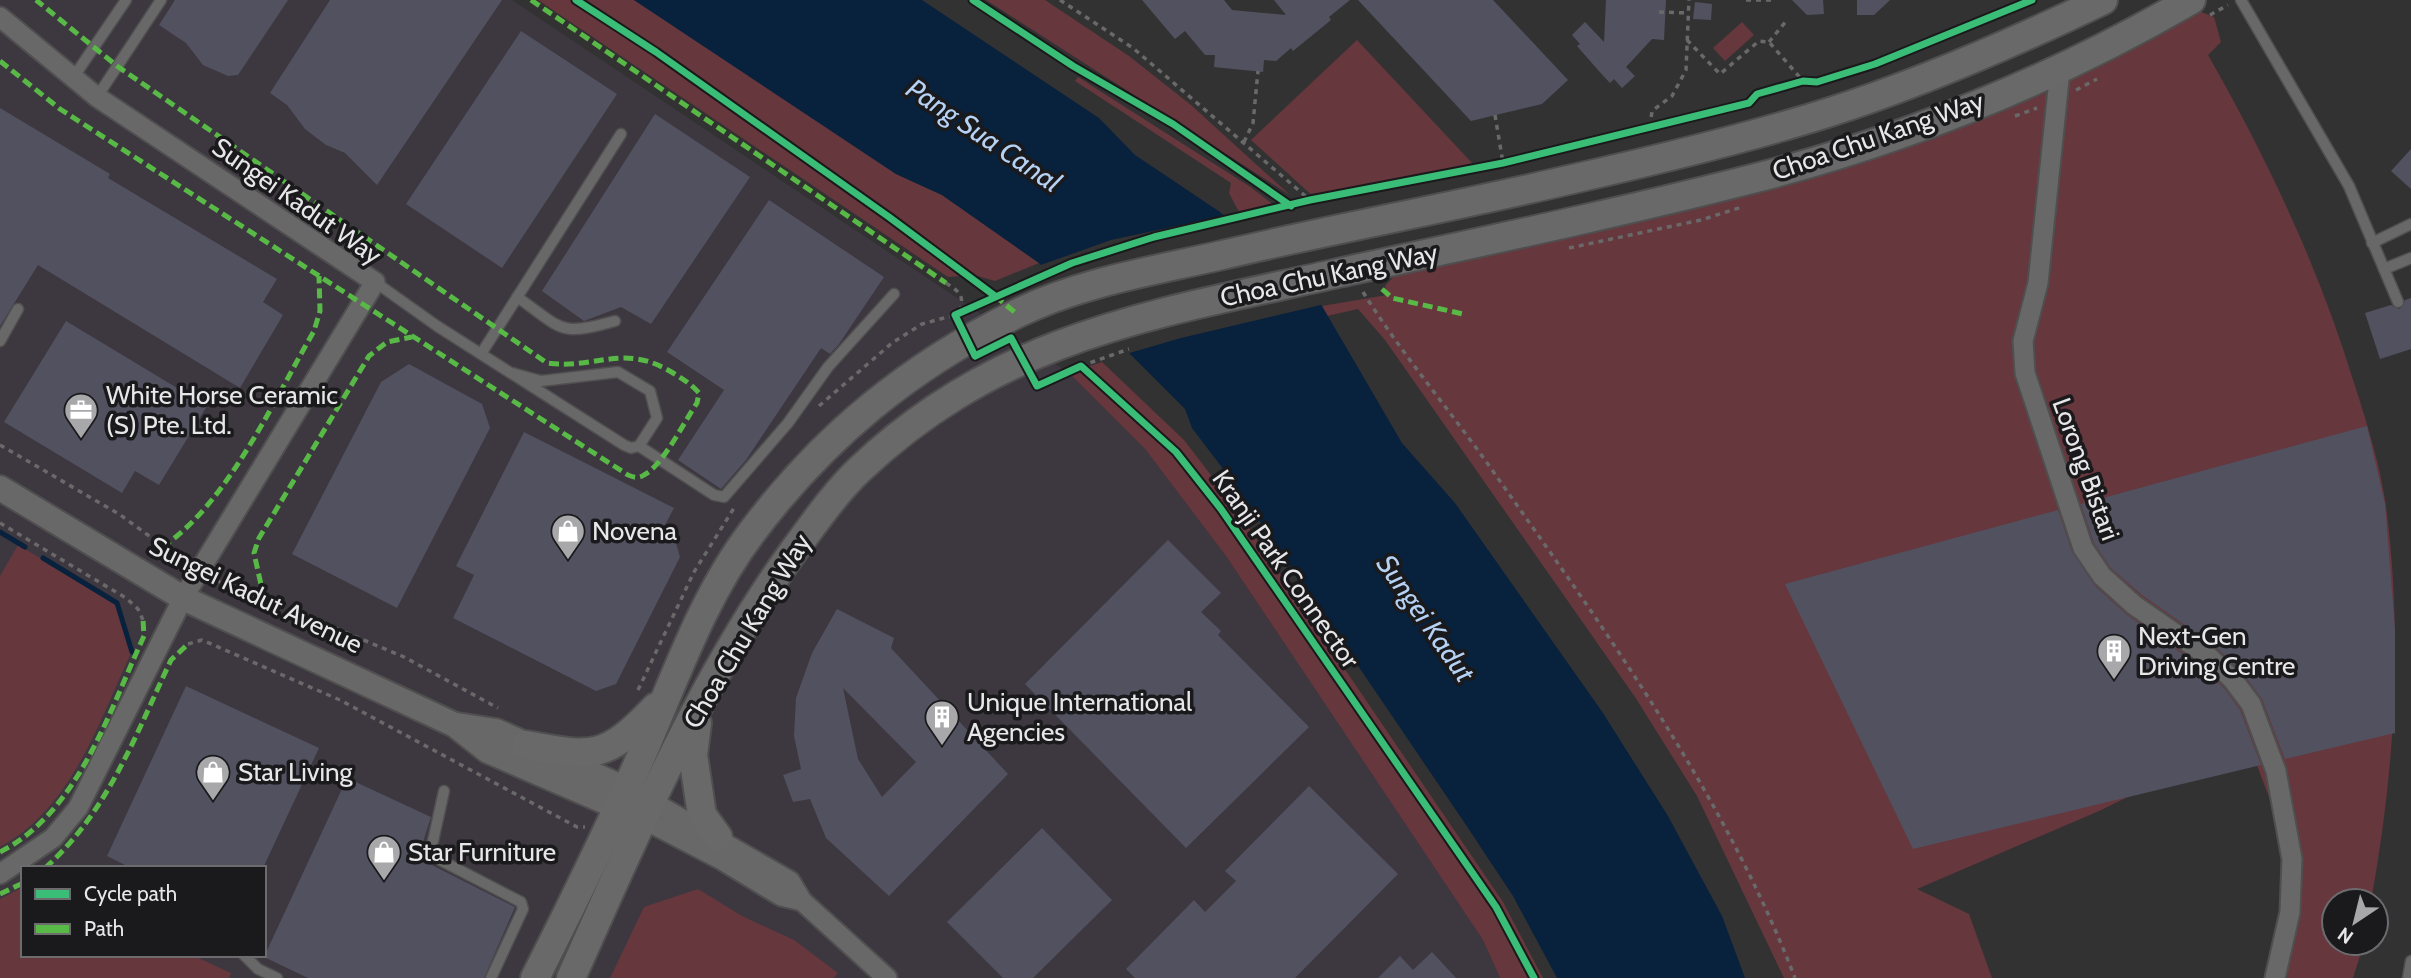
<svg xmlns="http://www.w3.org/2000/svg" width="2411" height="978" font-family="Cabin,sans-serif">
<rect width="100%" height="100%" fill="#333233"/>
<path fill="#3d373f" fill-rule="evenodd" d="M0,0h512l557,373 76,76 81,107 257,384 17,38h-1500zM23,868h241v87h-241z"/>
<g fill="#66373d">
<polygon points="538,0 634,0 896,174 942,195 1039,263 995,281 974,275 948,277"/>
<polygon points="986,0 1045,0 1129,56 1191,105 1290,195"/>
<path d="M2196,10l18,7 7,25 -13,13c60,105 111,213 146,328 13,40 26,82 32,123 17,132 9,264 -15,395h-37v42h30l-11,35h-82l15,-79 -6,-73 -33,-87 -148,72 -182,78 52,25 23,64h-208l-87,-182 -62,-99 -250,-357 -27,-31 -31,7 -5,-10 65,-11 -2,-9 11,-12 547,-144 92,-34 118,-59z"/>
<polygon points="1742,22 1754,35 1725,61 1713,48"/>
<polygon points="1357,40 1473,164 1315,198 1251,140"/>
<polygon points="1078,77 1249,186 1274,205 1239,212 1229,193 1231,183 1075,81"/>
<polygon points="1102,362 1184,440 1230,500 1503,902 1543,978 1500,978 1483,940 1226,556 1145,449 1069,373"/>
<path d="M18,545l98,58 15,50c-32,69 -60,156 -131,194v-271z"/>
<polygon points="23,887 23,955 192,955 231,973 229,978 0,978 0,899"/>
<polygon points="698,889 742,916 794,940 838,973 834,978 610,978 644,907"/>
</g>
<polygon fill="#08213d" points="634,0 922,0 1099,118 1135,155 1220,212 1322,306 1402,443 1455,503 1603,713 1668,816 1722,916 1745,978 1557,978 1513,896 1464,822 1236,486 1192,428 1185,409 1039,263 942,195 896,174"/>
<polygon fill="#333233" points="1228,215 1325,304 1181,338 1126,354 1038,266 1111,240"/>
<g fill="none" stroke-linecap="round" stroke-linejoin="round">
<g stroke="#08213d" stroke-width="5">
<polyline points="0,532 25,547"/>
<polyline points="43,558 117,603 132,652"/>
</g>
</g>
<g fill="#525160" fill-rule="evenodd">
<polygon points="175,0 288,0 238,75 228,76 203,65 186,43 159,25"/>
<polygon points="330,0 502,0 377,185 345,153 326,145 305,129 287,105 270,93"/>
<polygon points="1142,0 1224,0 1232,10 1286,15 1274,0 1350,0 1329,17 1331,20 1293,51 1291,48 1276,61 1264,60 1263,72 1214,67 1215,55 1205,55 1185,31 1175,39"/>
<polygon points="1358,0 1493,0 1568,80 1542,104 1471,121"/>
<polygon points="1606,0 1666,0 1664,40 1652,39 1626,67 1635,76 1622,88 1614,79 1610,83 1598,70 1577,46 1580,44 1572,35 1585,22 1604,42"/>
<polygon points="1792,0 1823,0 1824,14 1807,15"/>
<polygon points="1857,0 1890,0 1874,15 1857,15"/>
<polygon points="1695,2 1712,4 1711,20 1693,19"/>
<polygon points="521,31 617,94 502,268 406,204"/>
<polygon points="0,108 110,174 108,178 277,279 263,302 283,315 240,388 38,265 0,326"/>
<polygon points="655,114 750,177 651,324 621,307 584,321 542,291"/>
<polygon points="2411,149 2411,189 2391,171"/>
<polygon points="769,200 884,277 839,344 830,354 821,348 746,460 721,489 678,460 724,390 667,352"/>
<polygon points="2411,298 2411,349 2380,359 2365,313 2391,305 2400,309 2405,300"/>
<polygon points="66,321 207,406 159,485 135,471 122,493 4,422"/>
<polygon points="409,364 482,404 490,428 397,608 292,554 381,382"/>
<polygon points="2367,426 2385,504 2395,629 2395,733 2285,759 2262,699 2243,673 2216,647 2142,595 2111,568 2094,543 2081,504"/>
<polygon points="524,432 674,508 665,525 672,529 680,557 616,684 596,691 453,618 474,575 456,566"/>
<polygon points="2058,510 2072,552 2094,585 2127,615 2201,667 2224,688 2240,710 2261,765 1913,849 1785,584"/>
<polygon points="1168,540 1221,593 1201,612 1221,631 1218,635 1309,727 1186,848 1025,684"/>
<path d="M837,609l57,29 -3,10 117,126 -119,122 -63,-58 -16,-39 -17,3 -10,-27 18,-6 -7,-33 2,-38 16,-45zM843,688l73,74 -34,35 -24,-38z"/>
<polygon points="186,686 319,748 263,868 131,868 107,856"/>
<polygon points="347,778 431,817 418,858 515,907 484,978 308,978 264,957"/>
<polygon points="1309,786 1398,874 1295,978 1135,978 1126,969 1194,900 1205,912 1236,881 1225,871"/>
<polygon points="1042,828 1112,900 1033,978 1003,978 947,922"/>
<polygon points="1432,952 1456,978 1378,978 1400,956 1413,970"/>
</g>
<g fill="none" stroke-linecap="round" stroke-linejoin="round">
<g stroke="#504f50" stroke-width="13">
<g id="service">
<polyline points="2241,0 2349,186 2398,302"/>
<polyline points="73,78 126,0"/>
<polyline points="97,97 161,0"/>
<polyline points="2372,243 2411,224"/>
<polyline points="2384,269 2411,258"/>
<polyline points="375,282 437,326 624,445 631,448 639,446 657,418 650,391 618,372 541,381 512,373"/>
<path d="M517,297c46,32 41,40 98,24"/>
<polyline points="0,341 18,309"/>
<polyline points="481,354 621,134"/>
<polyline points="639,446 714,495 724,497 788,423 828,367 894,294"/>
<polyline points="444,791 431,850 438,859 521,902 523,909 491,978"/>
<polyline points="244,955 258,969 277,978"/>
<polyline points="2408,978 2411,961"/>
</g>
</g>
<g stroke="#504f50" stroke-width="23">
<g id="minor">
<polyline points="0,17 97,97 375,282 183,598 78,808 53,838 0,874"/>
<polyline points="2060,70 2038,283 2023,341 2025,373 2083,548 2102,576 2134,605 2209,657 2233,680 2251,704 2276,771 2292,859 2290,912 2275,978"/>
<polyline points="651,801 790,881 802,901 887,978"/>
<polyline points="643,819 720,859 781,896 802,901"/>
</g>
</g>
<g stroke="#504f50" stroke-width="28">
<g id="tertiary">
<polyline points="0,488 183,598 455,725 488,751 636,815"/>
<polyline points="457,725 496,731 644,797"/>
</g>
</g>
<g stroke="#504f50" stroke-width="32">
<g id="secondary">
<polyline points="697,723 693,755 702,815 718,837"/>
<path d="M526,745c69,13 80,14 130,-38"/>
<path d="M535,978c39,-77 77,-154 111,-233 31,-72 58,-150 106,-213 72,-96 158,-166 266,-219 61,-30 134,-42 200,-57 119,-28 240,-50 359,-78 84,-19 168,-39 250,-65 95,-30 186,-70 276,-113"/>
<path d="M571,978c66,-147 129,-298 224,-429 20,-27 40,-56 64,-79 142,-135 297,-156 479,-197 138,-30 277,-59 414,-94 153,-39 303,-100 439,-179"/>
</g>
</g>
<g stroke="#6a696a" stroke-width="3.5" stroke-dasharray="5 5" stroke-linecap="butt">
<polyline points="1060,0 1133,48 1310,200"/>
<polyline points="1746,0 1771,0"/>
<polyline points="1659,12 1688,13"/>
<polyline points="2210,15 2228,5"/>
<polyline points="1687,40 1720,74 1759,41 1769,42 1803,81"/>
<polyline points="1769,42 1787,20"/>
<polyline points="2076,90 2097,79"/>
<polyline points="1495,115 1503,163"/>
<polyline points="2015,116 2037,108"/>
<polyline points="1650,127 1652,111 1672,96 1686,70 1689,0"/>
<polyline points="1244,142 1253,123 1258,71"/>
<polyline points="1569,248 1701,220 1742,207"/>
<path d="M946,283c15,10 18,12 14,30"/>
<path d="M1363,292c40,64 91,123 134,185 112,158 228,320 298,501"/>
<polyline points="1081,366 1129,349"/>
<polyline points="819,406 892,343 922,324 955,315"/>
<polyline points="0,445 119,514 185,562"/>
<polyline points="0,523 126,598 138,609 143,620"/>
<polyline points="216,580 247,596 264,598 404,657 498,708"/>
<polyline points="188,644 202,640 340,700 577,827 585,827"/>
<polyline points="638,690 694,572 734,508"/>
</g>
<use href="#service" stroke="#686868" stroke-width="10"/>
<use href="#minor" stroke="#686868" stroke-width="19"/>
<use href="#tertiary" stroke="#686868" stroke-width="24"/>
<use href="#secondary" stroke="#6a696a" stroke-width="28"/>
<g stroke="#58b947" stroke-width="5" stroke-dasharray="10 5" stroke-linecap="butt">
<polyline points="531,0 946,283"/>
<path d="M0,61l60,48 568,366c5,2 10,4 16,0 19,-10 40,-53 53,-72l2,-10c-8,-9 -16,-14 -26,-20 -50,-31 -76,-3 -126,-10l-430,-297 -81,-66"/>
<polyline points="1382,289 1392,298 1463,314"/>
<polyline points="995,296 1017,314"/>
<path d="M162,547c65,-42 113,-149 152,-216l6,-20 -1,-35"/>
<polyline points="264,598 254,553 259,538 369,356 387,342 412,337"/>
<path d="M0,852c79,-40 109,-141 144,-216l-1,-16"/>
<path d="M45,868c63,-56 91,-134 126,-208l17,-16"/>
<polyline points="0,894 23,883"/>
</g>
<g stroke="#1a191b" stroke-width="11">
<g id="cycleway">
<polyline points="576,0 656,52 889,217 995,296"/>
<polyline points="973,0 1073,66 1173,124 1291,206"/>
<polyline points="1534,978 1496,907 1221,509 1176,452 1081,366 1037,386 1011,338 975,356 955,315 1072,263 1154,237 1310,200 1503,163 1749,103 1757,94 1803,81 1817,82 1875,64 2032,0"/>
</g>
</g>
<use href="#cycleway" stroke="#3abd76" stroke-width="7"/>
</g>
<defs>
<g id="office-pin" transform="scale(1.75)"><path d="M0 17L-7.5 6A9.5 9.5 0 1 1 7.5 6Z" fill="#a8a7a9" stroke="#1a191b"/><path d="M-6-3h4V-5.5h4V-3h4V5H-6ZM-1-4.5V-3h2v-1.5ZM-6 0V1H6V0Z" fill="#fff"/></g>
<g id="shop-pin" transform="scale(1.75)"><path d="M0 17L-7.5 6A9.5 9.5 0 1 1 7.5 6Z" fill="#a8a7a9" stroke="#1a191b"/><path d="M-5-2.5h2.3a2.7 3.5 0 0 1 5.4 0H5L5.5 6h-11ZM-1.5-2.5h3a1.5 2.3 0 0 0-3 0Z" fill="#fff"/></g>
<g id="building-pin" transform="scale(1.75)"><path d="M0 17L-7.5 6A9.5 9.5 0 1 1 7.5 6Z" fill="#a8a7a9" stroke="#1a191b"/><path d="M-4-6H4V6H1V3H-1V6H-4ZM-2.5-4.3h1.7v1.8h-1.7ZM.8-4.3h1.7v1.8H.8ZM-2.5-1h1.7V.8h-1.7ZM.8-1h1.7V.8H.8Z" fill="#fff"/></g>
</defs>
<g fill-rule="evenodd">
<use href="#office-pin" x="81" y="410"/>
<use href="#shop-pin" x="568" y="531"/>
<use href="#building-pin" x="2114" y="651"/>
<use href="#building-pin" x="942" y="717"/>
<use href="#shop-pin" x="213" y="772"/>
<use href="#shop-pin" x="384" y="852"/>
</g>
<g text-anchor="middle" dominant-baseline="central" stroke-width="7" stroke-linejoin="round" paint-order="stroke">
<g font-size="26" fill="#e7e6e8" stroke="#1a191b">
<text transform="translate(1878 136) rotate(-19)">Choa Chu Kang Way</text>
<text transform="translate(297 201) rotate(35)">Sungei Kadut Way</text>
<text transform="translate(1329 275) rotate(-12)">Choa Chu Kang Way</text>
<text transform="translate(2086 469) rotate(70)">Lorong Bistari</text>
<text transform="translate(1286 569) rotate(55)">Kranji Park Connector</text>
<text transform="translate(256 595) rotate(26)">Sungei Kadut Avenue</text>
<text transform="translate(747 631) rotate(-59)">Choa Chu Kang Way</text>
</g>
<g font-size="26" fill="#e7e6e8" stroke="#1a191b" text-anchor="start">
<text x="106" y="395">White Horse Ceramic<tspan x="106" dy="30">(S) Pte. Ltd.</tspan></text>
<text x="592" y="531">Novena</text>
<text x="2138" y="636">Next-Gen<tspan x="2138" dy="30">Driving Centre</tspan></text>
<text x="967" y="702">Unique International<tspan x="967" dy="30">Agencies</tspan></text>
<text x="238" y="772">Star Living</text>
<text x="408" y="852">Star Furniture</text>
</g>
<g font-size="28" font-style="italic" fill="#b5d1f3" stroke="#1a191b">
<text transform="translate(984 135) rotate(34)">Pang Sua Canal</text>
<text transform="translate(1426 618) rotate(55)">Sungei Kadut</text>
</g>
</g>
<rect x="21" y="866" width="245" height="91" fill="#1a191b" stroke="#6c6b6d" stroke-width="2"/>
<rect x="35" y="889" width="35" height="10" fill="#3abd76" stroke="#6c6b6d" stroke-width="2"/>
<text x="84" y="901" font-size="21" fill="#e7e6e8">Cycle path</text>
<rect x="35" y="924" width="35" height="10" fill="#58b947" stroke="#6c6b6d" stroke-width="2"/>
<text x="84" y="936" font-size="21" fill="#e7e6e8">Path</text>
<g transform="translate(2355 922) rotate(215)"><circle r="33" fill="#1a191b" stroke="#6c6b6d" stroke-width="2"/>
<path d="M0-5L12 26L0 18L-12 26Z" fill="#a8a7a9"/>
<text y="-10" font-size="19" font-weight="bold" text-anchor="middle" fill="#e7e6e8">N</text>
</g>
</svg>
